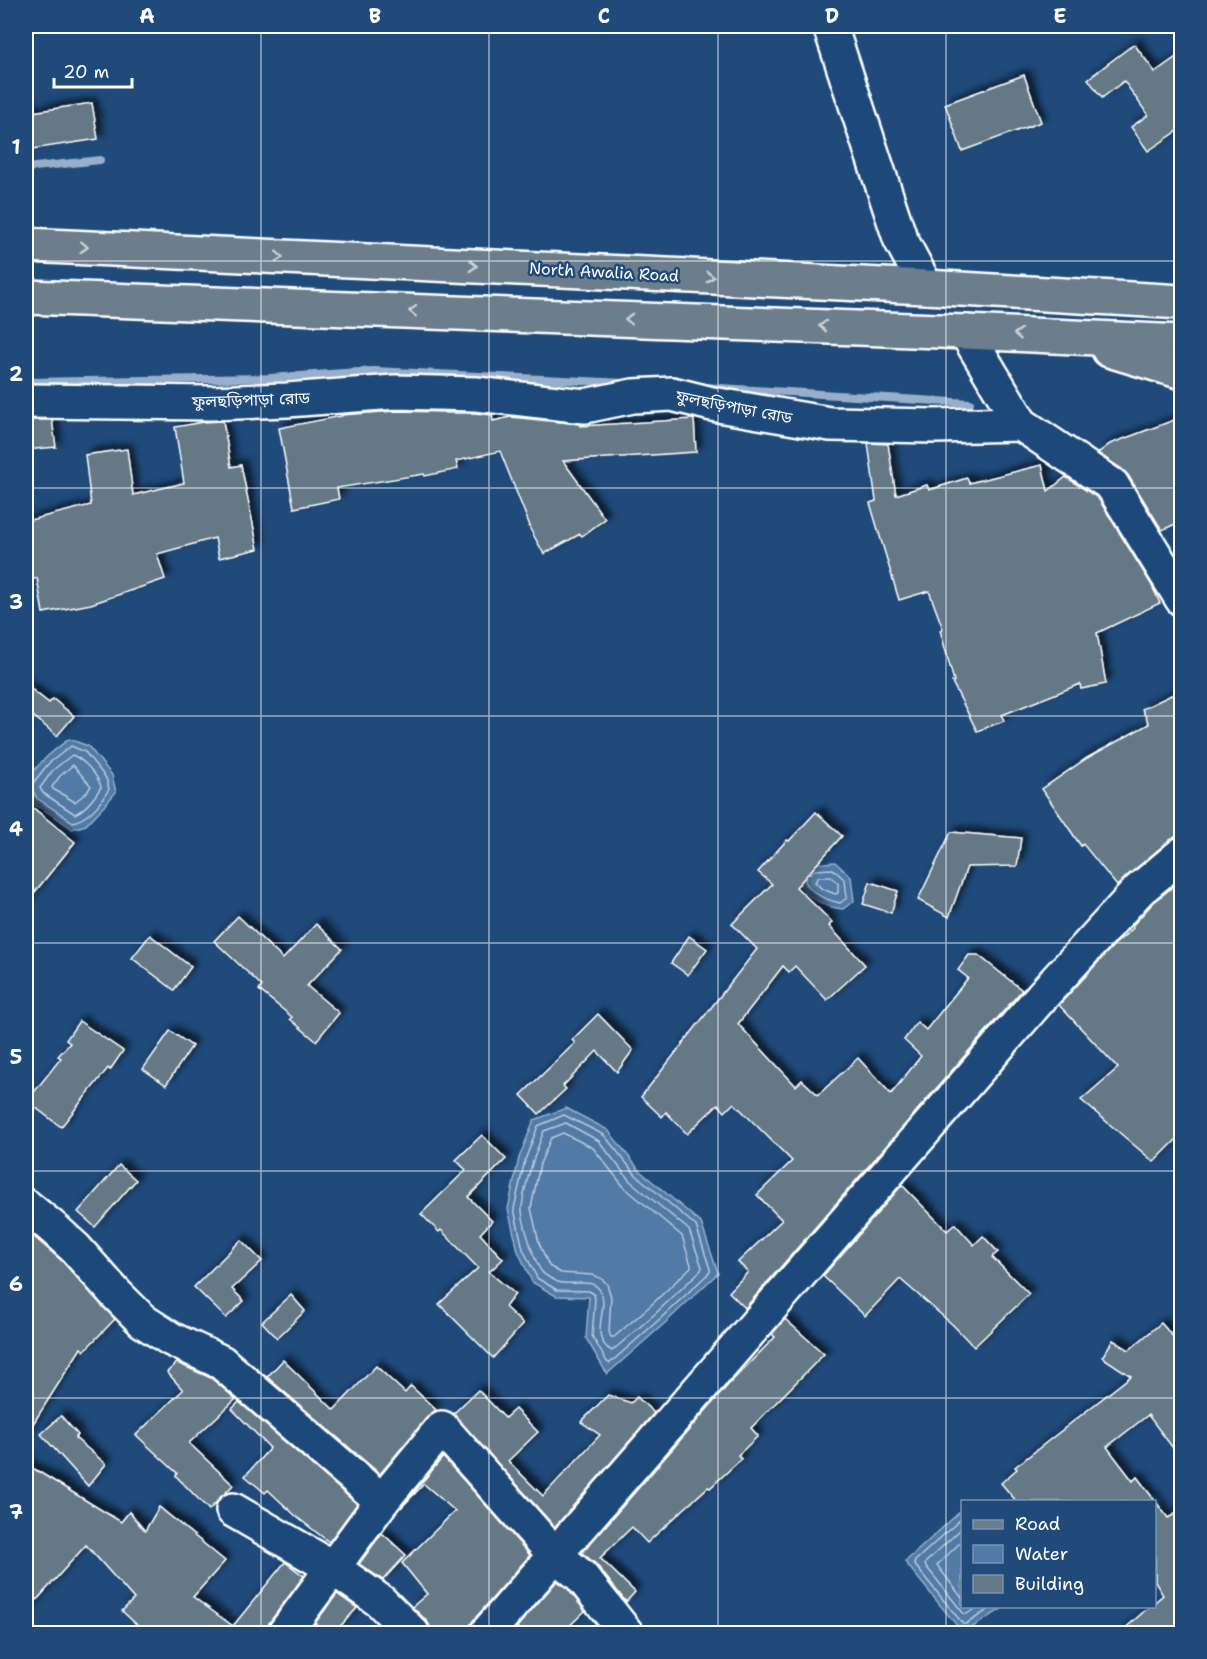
<svg xmlns="http://www.w3.org/2000/svg" width="1207" height="1659" font-family="'Shantell Sans','Noto Sans Bengali',sans-serif">
<defs>
<filter id="shadow"><feDropShadow dx="5.5" dy="-5.5" stdDeviation="3" flood-color="#0009"/></filter>
</defs>
<rect width="100%" height="100%" fill="#1f4a7a"/>
<filter id="ink" filterUnits="userSpaceOnUse"><feTurbulence type="fractalNoise" baseFrequency=".0167" numOctaves="2"/><feDisplacementMap in="SourceGraphic" scale="12" xChannelSelector="R" yChannelSelector="G"/><feConvolveMatrix kernelMatrix="1 2 1 2 8 2 1 2 1" color-interpolation-filters="sRGB"/></filter>
<g filter="url(#ink)">
<g fill="#517aa6" stroke="#97afca" stroke-width="1.5">
<path d="M69,739l19,7 24,29 4,17 -12,14 -18,19 -14,4c-9,-7 -18,-13 -28,-19 -4,-2 -10,-5 -13,-8 -18,-22 22,-51 38,-63z"/>
<path d="M835,862l16,15 3,24 -11,8c-18,-2 -38,-11 -46,-29l16,-16z"/>
<polygon points="566,1108 608,1130 640,1171 701,1223 718,1273 665,1323 607,1374 586,1338 589,1297 556,1296 532,1282 518,1251 508,1209 519,1158 534,1120"/>
<polygon points="962,1510 962,1606 1005,1607 963,1633 905,1562"/>
</g>
<g fill="none" stroke-linecap="round" stroke-linejoin="round">
<g stroke="#b9cadb" stroke-width="1.5">
<path d="M71,746l14,6 21,26 3,11c-8,14 -20,29 -36,33l-36,-24 -7,-11 18,-23z"/>
<path d="M72,755c11,4 26,20 29,32 -6,10 -15,22 -26,27l-32,-21 -3,-5 13,-18z"/>
<polygon points="73,765 91,786 87,792 75,802 53,789 52,787 60,776"/>
<polygon points="819,877 831,877 838,883 838,893 835,894 821,888 815,882"/>
<path d="M806,878l-1,3c6,13 22,19 35,22l7,-5 -2,-18 -12,-11 -18,1 -6,5"/>
<polygon points="564,1115 604,1135 636,1175 696,1226 710,1269 710,1272 661,1318 610,1363 607,1362 592,1336 595,1299 594,1294 589,1291 557,1290 537,1278 523,1249 514,1209 525,1160 538,1126"/>
<path d="M566,1123l33,18 31,40 59,49 13,37 -1,3 -45,43 -44,38c-24,-13 -3,-42 -11,-59 -8,-16 -30,-5 -43,-10 -4,-2 -13,-6 -16,-10 -7,-8 -21,-54 -20,-65 3,-26 12,-51 22,-76z"/>
<polygon points="563,1133 593,1148 624,1187 682,1236 691,1265 691,1267 650,1306 614,1337 611,1337 609,1332 611,1297 607,1284 602,1279 593,1275 561,1273 549,1266 539,1243 531,1208 540,1164 551,1138"/>
<polyline points="962,1518 915,1561 914,1564 963,1624 966,1624 994,1606"/>
<polyline points="962,1528 926,1562 925,1565 964,1614 967,1614 979,1606"/>
<polyline points="962,1541 937,1565 962,1598"/>
</g>
<g stroke="#97afca" stroke-width="8">
<polyline points="26,168 100,160"/>
<polyline points="26,382 270,378 374,371 626,383"/>
<polyline points="704,387 970,403"/>
</g>
</g>
<g fill="#657886" stroke="#fff" stroke-width="1.5" filter="url(#shadow)">
<polygon points="1134,44 1155,72 1182,53 1182,128 1148,151 1131,127 1148,115 1124,81 1102,98 1088,79"/>
<polygon points="1024,75 1041,122 962,151 945,104"/>
<polygon points="92,103 98,139 26,150 26,113"/>
<polygon points="395,411 446,412 446,413 475,413 492,415 493,421 510,417 580,424 581,426 694,419 696,452 563,461 605,519 582,536 580,534 544,554 529,527 530,526 500,451 456,461 458,469 425,476 424,474 337,488 339,499 294,508 279,428 342,416 342,415"/>
<polygon points="1182,417 1182,521 1162,530 1128,475 1122,469 1098,453 1110,444"/>
<polygon points="26,420 52,420 56,447 26,450"/>
<polygon points="223,421 231,467 241,465 258,549 219,558 215,538 157,554 165,579 91,604 43,613 37,578 26,581 26,521 91,505 85,455 127,449 133,495 184,483 175,427 204,422"/>
<polygon points="868,443 888,444 896,495 927,485 929,490 967,478 969,483 1042,465 1048,491 1066,477 1098,498 1151,584 1160,603 1097,633 1106,684 1081,689 1080,684 1002,715 1004,721 977,731 952,682 954,681 940,630 943,629 929,591 899,600 870,503 876,501"/>
<polygon points="26,685 49,703 53,699 74,716 57,736 26,710"/>
<polygon points="1182,690 1182,836 1170,840 1127,876 1117,886 1083,844 1081,846 1042,789 1087,758 1149,724 1142,709"/>
<polygon points="26,802 75,842 26,903"/>
<polygon points="816,812 842,836 796,887 832,922 829,926 865,965 827,1000 795,966 789,972 783,966 738,1024 796,1086 802,1080 818,1095 858,1058 891,1094 921,1056 904,1040 917,1022 926,1030 968,978 958,970 969,955 978,955 1022,990 745,1308 729,1292 748,1272 738,1262 782,1220 757,1195 792,1161 734,1103 725,1112 718,1104 687,1134 666,1112 662,1117 641,1097 757,949 732,924 772,884 758,872 787,840 789,841"/>
<polygon points="951,832 1021,838 1017,866 967,867 949,917 918,900"/>
<polygon points="1182,879 1182,1134 1154,1162 1081,1100 1118,1068 1059,1005 1113,946 1133,928 1132,926 1152,904"/>
<polygon points="870,882 898,891 891,913 863,904"/>
<polygon points="238,916 283,959 316,924 342,949 307,986 339,1013 316,1041 290,1019 292,1017 259,990 262,986 214,941"/>
<polygon points="150,935 191,967 174,990 132,958"/>
<polygon points="689,936 707,949 688,975 671,963"/>
<polygon points="598,1014 633,1050 617,1072 597,1051 563,1086 566,1089 539,1114 521,1095 575,1043 572,1040"/>
<polygon points="79,1021 123,1051 110,1070 108,1068 61,1127 27,1101 61,1058 58,1056 70,1043 66,1040"/>
<polygon points="170,1031 192,1046 166,1085 143,1069"/>
<polygon points="482,1135 506,1159 468,1197 492,1221 480,1234 503,1259 489,1272 515,1294 505,1307 523,1324 493,1358 439,1304 478,1268 441,1230 439,1232 421,1214 466,1170 456,1160"/>
<polygon points="119,1165 136,1180 95,1227 78,1212"/>
<polygon points="902,1185 947,1231 955,1224 974,1245 983,1236 998,1252 992,1257 1029,1294 974,1347 953,1325 900,1279 865,1316 823,1276"/>
<polygon points="26,1230 62,1261 115,1319 84,1351 81,1348 26,1435"/>
<polygon points="241,1240 262,1261 232,1289 244,1301 226,1318 194,1287"/>
<polygon points="291,1295 305,1311 277,1338 262,1322"/>
<polygon points="785,1319 824,1354 751,1428 758,1436 738,1455 741,1459 710,1488 708,1487 647,1543 632,1527 600,1558 635,1592 626,1602 596,1564 582,1553 729,1384 775,1337 772,1334"/>
<polygon points="1161,1323 1182,1347 1182,1460 1148,1415 1107,1447 1133,1481 1137,1477 1168,1518 1182,1510 1182,1634 1119,1634 1150,1606 1155,1606 1155,1602 1163,1595 1155,1582 1155,1502 1017,1502 1001,1483 1017,1469 1015,1467 1131,1376 1102,1357 1113,1340 1129,1350"/>
<polygon points="283,1360 334,1410 376,1366 405,1393 411,1386 436,1410 428,1416 380,1474 267,1377"/>
<polygon points="177,1363 211,1378 236,1399 189,1443 233,1485 209,1510 176,1476 177,1473 136,1435 183,1390 167,1372"/>
<polygon points="478,1390 505,1418 515,1409 538,1432 508,1461 543,1496 600,1435 581,1422 608,1395 631,1403 637,1397 654,1413 555,1527 453,1414"/>
<polygon points="239,1402 357,1504 329,1542 298,1518 268,1490 265,1493 245,1476 270,1448 232,1409"/>
<polygon points="61,1416 78,1435 75,1438 106,1464 88,1486 41,1434"/>
<polygon points="443,1457 530,1555 472,1622 468,1634 431,1634 431,1629 427,1621 412,1607 427,1594 402,1563 455,1511 424,1484 401,1508"/>
<polygon points="26,1464 121,1522 129,1512 145,1531 159,1507 225,1561 193,1597 233,1626 285,1562 304,1576 269,1623 266,1634 147,1634 122,1611 134,1599 86,1545 26,1612"/>
<polygon points="382,1533 406,1555 383,1580 359,1564"/>
<polygon points="557,1581 568,1589 585,1611 561,1634 524,1634 517,1627"/>
<polygon points="337,1594 357,1608 333,1634 326,1634 315,1623"/>
</g>
<g fill="none" stroke-linecap="round" stroke-linejoin="round">
<g stroke="#fff" stroke-width="38">
<g id="minor">
<polyline points="830,26 900,238 926,287"/>
<polyline points="966,332 1021,424"/>
<polyline points="26,401 212,403 287,400 395,392 476,394 585,406 633,396 672,394 712,404 830,424 935,426 1021,424 1112,485 1182,599"/>
<polyline points="26,1206 53,1228 75,1248 116,1294 143,1321 171,1339 221,1362 382,1501"/>
<polyline points="233,1510 333,1568 380,1601 413,1634"/>
<polyline points="284,1634 382,1501 442,1428 554,1554 581,1576 627,1634"/>
<polyline points="486,1634 1042,996 1139,890 1182,854"/>
</g>
</g>
<g stroke="#fff" stroke-width="38">
<g id="major">
<polyline points="26,245 926,287 1182,302"/>
<polyline points="26,297 966,332 1182,342"/>
<polyline points="1109,350 1182,372"/>
</g>
</g>
<use href="#minor" stroke="#1f4a7a" stroke-width="33"/>
<use href="#major" stroke="#6c7d8b" stroke-width="33"/>
</g>
<defs><path id="oneway-chevron" d="M-2-3.5L2.5 0L-2 3.5" fill="none" stroke-width="1.6" stroke-linecap="round" stroke-linejoin="round" transform="scale(1.5)"/></defs>
<g stroke="#ccd2d6">
<use href="#oneway-chevron" transform="translate(84 247) rotate(3)"/>
<use href="#oneway-chevron" transform="translate(279 257) rotate(3)"/>
<use href="#oneway-chevron" transform="translate(473 266) rotate(3)"/>
<use href="#oneway-chevron" transform="translate(710 277) rotate(3)"/>
<use href="#oneway-chevron" transform="translate(413 311) rotate(-178)"/>
<use href="#oneway-chevron" transform="translate(629 319) rotate(-178)"/>
<use href="#oneway-chevron" transform="translate(823 326) rotate(-178)"/>
<use href="#oneway-chevron" transform="translate(1018 334) rotate(-177)"/>
</g>
</g>
<path fill="none" stroke="#fff" stroke-width="1.5" stroke-opacity="0.55" d="M261,26v1608M489,26v1608M718,26v1608M946,26v1608M26,261h1156M26,488h1156M26,716h1156M26,943h1156M26,1171h1156M26,1398h1156"/>
<g text-anchor="middle" dominant-baseline="central" stroke-width="5" stroke-linejoin="round" paint-order="stroke">
<g font-size="16" fill="#fff" stroke="#1f4a7a">
<text transform="translate(604 272) rotate(3)">North Awalia Road</text>
<text transform="translate(251 400) rotate(-2)">ফুলছড়িপাড়া রোড</text>
<text transform="translate(734 407) rotate(11)">ফুলছড়িপাড়া রোড</text>
</g>
</g>
<rect width="1207" height="1659" fill="none" stroke="#1f4a7a" stroke-width="66"/>
<rect x="961" y="1500" width="195" height="108" fill="#1f4a7a" stroke="#7992af" stroke-width="1.5"/>
<rect x="973" y="1520" width="30" height="9" fill="#6c7d8b" stroke="#7992af" stroke-width="1.5"/>
<text x="1015" y="1530" font-size="18" fill="#ffffff">Road</text>
<rect x="973" y="1545" width="30" height="18" fill="#517aa6" stroke="#7992af" stroke-width="1.5"/>
<text x="1015" y="1560" font-size="18" fill="#ffffff">Water</text>
<rect x="973" y="1575" width="30" height="18" fill="#657886" stroke="#7992af" stroke-width="1.5"/>
<text x="1015" y="1590" font-size="18" fill="#ffffff">Building</text>
<path d="M54 78v9h78v-9" fill="none" stroke="#ffffff" stroke-width="3"/>
<text x="63" y="78" font-size="18" fill="#ffffff" stroke="#1f4a7a" stroke-width="4.5" paint-order="stroke">20 m</text>
<rect x="33" y="33" width="1141" height="1593" fill="none" stroke="#fff" stroke-width="2"/>
<g font-size="20" text-anchor="middle" font-weight="bold" fill="#fff">
<text x="147" y="23">A</text>
<text x="375" y="23">B</text>
<text x="604" y="23">C</text>
<text x="832" y="23">D</text>
<text x="1060" y="23">E</text>
<text x="16" y="154">1</text>
<text x="16" y="381">2</text>
<text x="16" y="609">3</text>
<text x="16" y="836">4</text>
<text x="16" y="1064">5</text>
<text x="16" y="1291">6</text>
<text x="16" y="1519">7</text>
</g>
</svg>
